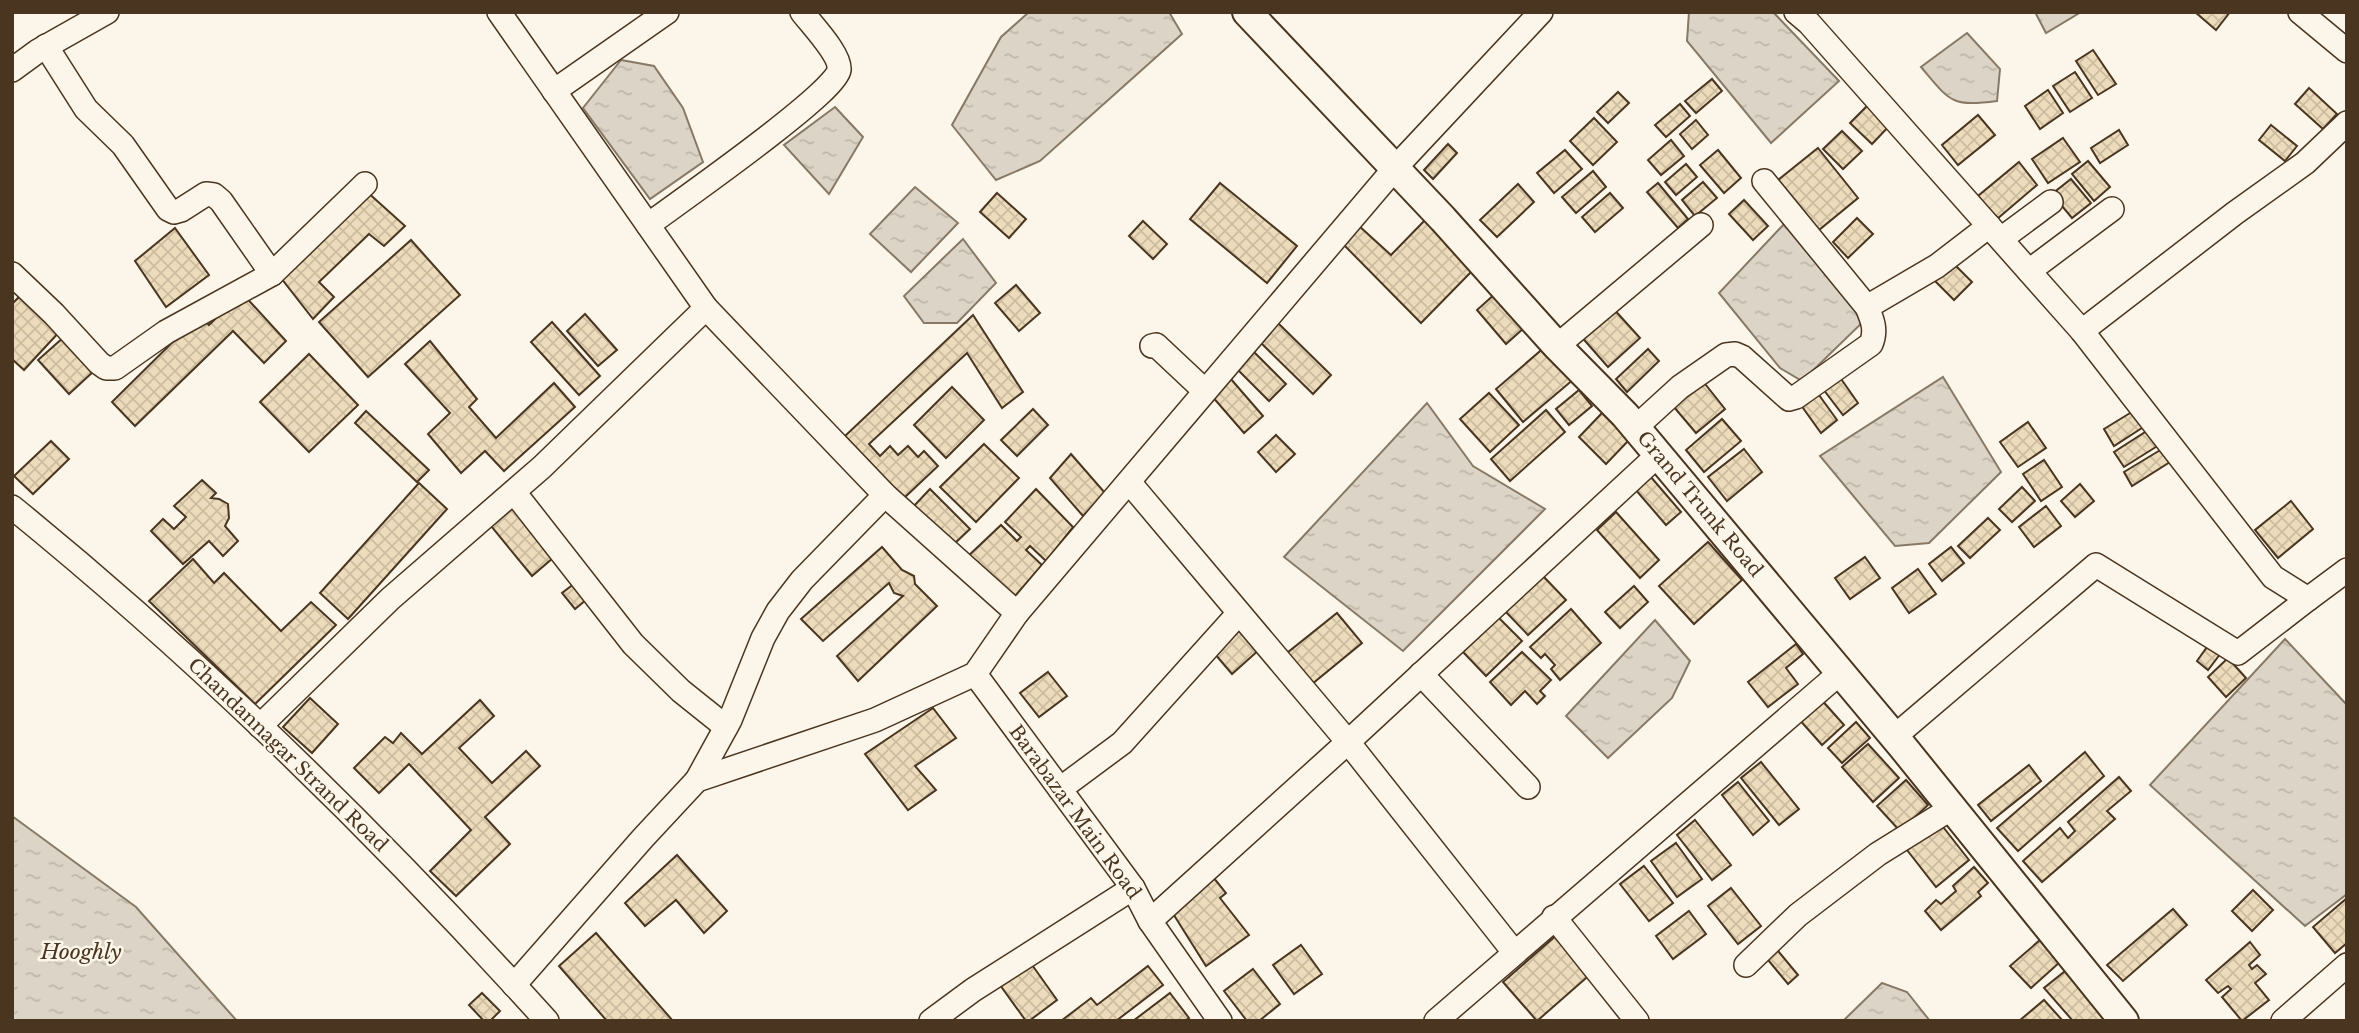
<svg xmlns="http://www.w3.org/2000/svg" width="2359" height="1033" font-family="'Libre Baskerville',serif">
<defs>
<pattern id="water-ripples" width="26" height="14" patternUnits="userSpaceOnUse" patternTransform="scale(1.75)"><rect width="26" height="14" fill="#dcd4c6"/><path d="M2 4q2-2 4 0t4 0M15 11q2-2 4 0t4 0" fill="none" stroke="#beb7aa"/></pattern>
<pattern id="building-cross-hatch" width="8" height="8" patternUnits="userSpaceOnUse" patternTransform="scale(1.75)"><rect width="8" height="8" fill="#ecdcbc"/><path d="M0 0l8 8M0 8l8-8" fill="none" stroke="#ccbda1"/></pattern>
</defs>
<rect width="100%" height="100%" fill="#fbf6e9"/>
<g fill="url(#water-ripples)" stroke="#887966" stroke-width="2">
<polygon points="1029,12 1169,12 1182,34 1040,161 996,180 952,125 1001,37"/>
<polygon points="1689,12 1773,12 1839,81 1771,143 1687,41"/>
<polygon points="2035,12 2081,12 2046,33"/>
<path d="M1967,33l33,36 -3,32c-47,6 -47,0 -76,-34z"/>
<polygon points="621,60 654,66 683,108 703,162 650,199 583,108"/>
<polygon points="835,107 863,137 829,194 784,145"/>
<polygon points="915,187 958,223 911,272 870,234"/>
<polygon points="1785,223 1866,319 1802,381 1780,368 1719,293"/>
<polygon points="963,239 996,283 957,323 924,323 904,296"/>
<polygon points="1943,377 2001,472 1929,543 1895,546 1820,456"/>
<polygon points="1427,403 1473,466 1545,509 1403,651 1284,557"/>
<polygon points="1655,620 1690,661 1672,698 1608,758 1566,716"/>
<polygon points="2285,639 2347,705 2347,894 2305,926 2150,785"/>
<polygon points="12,816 136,907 237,1021 12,1021"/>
<polygon points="1882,983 1907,992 1930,1021 1843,1021"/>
</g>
<g fill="url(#building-cross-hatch)" stroke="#4a3520" stroke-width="2">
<polygon points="2195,12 2230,12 2216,30"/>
<polygon points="2093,50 2116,84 2098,95 2076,61"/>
<polygon points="2075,72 2092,98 2070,112 2053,86"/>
<polygon points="1712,79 1722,91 1696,113 1685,101"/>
<polygon points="2309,88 2337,114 2323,129 2295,104"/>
<polygon points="2048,90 2063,113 2040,129 2025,106"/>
<polygon points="1618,92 1629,103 1608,123 1597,112"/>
<polygon points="1870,103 1892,123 1872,144 1850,123"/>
<polygon points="1680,104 1690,116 1666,137 1655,125"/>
<polygon points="1978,115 1995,135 1958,165 1942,145"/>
<polygon points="1594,118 1617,142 1593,165 1570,141"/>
<polygon points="1696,120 1708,135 1692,149 1680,134"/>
<polygon points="2271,125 2297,146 2285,161 2259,140"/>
<polygon points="2119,130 2128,145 2100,163 2091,148"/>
<polygon points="1842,131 1862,151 1843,169 1823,149"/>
<polygon points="2063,138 2080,162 2048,183 2032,159"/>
<polygon points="1671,140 1684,156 1661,175 1648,160"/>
<polygon points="1448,144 1457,153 1433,179 1424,170"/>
<polygon points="1818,148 1858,198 1819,230 1778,180"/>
<polygon points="1565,150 1582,169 1554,193 1537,173"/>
<polygon points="1718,150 1741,178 1724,193 1700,165"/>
<polygon points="2088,161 2110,187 2094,201 2072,174"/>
<polygon points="2019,162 2037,185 1997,219 1978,196"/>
<polygon points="1686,164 1697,177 1676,195 1665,182"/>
<polygon points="1593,171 1606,187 1576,213 1562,197"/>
<polygon points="2071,179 2091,203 2072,218 2052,194"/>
<polygon points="1703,182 1717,198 1695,216 1682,200"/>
<polygon points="1220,183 1297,246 1267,283 1190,219"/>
<polygon points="1658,183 1688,219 1678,228 1647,192"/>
<polygon points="1518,184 1534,202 1497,237 1480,220"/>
<polygon points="365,190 405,226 384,246 369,234 319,282 334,297 313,319 278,274"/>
<polygon points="997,193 1026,219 1009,238 980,212"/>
<polygon points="1610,193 1623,208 1595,232 1582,217"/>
<polygon points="1744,200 1768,226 1753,240 1729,214"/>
<polygon points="1428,217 1475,268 1421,323 1343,244 1359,226 1391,255"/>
<polygon points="1857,218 1873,234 1848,258 1833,242"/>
<polygon points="1143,221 1167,244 1153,259 1129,236"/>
<polygon points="175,228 209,275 166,307 135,261"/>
<polygon points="411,240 460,295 368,377 319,322"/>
<polygon points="1949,259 1972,282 1954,300 1931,277"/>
<polygon points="1016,285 1040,313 1019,331 995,303"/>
<polygon points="23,293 61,330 24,370 12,359 12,304"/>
<polygon points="242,293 286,341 264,363 233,331 135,426 112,402 200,315 209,325"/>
<polygon points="1496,293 1525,327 1506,344 1477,310"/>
<polygon points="1611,306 1640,338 1608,367 1579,334"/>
<polygon points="585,314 617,350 598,366 567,331"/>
<polygon points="973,315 1023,392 1002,408 967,353 869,444 880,456 890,446 898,455 908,446 918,457 924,451 938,466 904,498 845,436"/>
<polygon points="552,322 600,376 579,395 531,342"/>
<polygon points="1278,323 1331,375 1313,394 1260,342"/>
<polygon points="64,337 94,371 69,394 38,360"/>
<polygon points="430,341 477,399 469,407 496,438 554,383 575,407 504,471 485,451 461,473 428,434 450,413 405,364"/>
<polygon points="1546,346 1574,379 1523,422 1496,389"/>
<polygon points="1648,349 1659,361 1627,392 1616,379"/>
<polygon points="1254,352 1286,384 1269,401 1237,369"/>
<polygon points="309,354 358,405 309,452 260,402"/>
<polygon points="1698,375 1725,409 1696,433 1668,400"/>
<polygon points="1839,376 1858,403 1843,415 1823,389"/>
<polygon points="1230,378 1263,416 1244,433 1211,395"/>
<polygon points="952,387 984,420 946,458 914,425"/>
<polygon points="1814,388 1837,420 1821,433 1798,401"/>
<polygon points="1579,390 1592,406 1569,425 1556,409"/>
<polygon points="1489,393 1519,425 1490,452 1460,419"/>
<polygon points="1033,409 1048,425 1017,456 1001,440"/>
<polygon points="1546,410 1565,432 1510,481 1491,459"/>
<polygon points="2135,410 2145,426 2114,446 2104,429"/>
<polygon points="366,411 429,470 417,482 355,423"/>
<polygon points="1602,413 1629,440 1606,464 1579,437"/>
<polygon points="1722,419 1741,441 1704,472 1686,450"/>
<polygon points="2028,422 2046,448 2018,467 2000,442"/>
<polygon points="2150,429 2159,445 2124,467 2114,452"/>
<polygon points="1276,435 1295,454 1276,472 1258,452"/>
<polygon points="51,441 69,459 33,494 14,476"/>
<polygon points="984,444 1019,478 976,522 940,487"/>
<polygon points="1744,449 1762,472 1727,501 1708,477"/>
<polygon points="2162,449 2170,462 2132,486 2124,472"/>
<polygon points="1071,454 1105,493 1083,516 1050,478"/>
<polygon points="2044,460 2062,487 2041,501 2023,474"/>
<polygon points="1650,476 1681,512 1666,525 1635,489"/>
<polygon points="202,480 216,493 211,498 219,499 228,504 229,518 225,526 238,541 223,556 209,541 183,564 151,531 163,519 174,529 186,517 174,506"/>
<polygon points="419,483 447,509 348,619 320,593"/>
<polygon points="2080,484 2094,501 2075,517 2061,501"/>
<polygon points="2022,487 2035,501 2012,522 1999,509"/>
<polygon points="930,489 970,529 953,545 913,507"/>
<polygon points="1036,489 1073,527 1046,561 1030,546 1026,550 1042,565 1010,602 965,559 1001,525 1017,541 1021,537 1005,522"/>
<polygon points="2291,501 2313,529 2278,558 2255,530"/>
<polygon points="2046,506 2061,526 2034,547 2019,527"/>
<polygon points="514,507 554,557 532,576 491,526"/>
<polygon points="1616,512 1659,560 1640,578 1597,530"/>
<polygon points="1988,518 2000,530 1970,558 1958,546"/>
<polygon points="1708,542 1742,580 1694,624 1659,586"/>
<polygon points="882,547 902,570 914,576 915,584 937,606 858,681 837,656 903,596 894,593 889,583 823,641 801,619"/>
<polygon points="1951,547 1964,563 1942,581 1929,564"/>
<polygon points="1865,557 1880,578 1850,599 1835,578"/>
<polygon points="193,559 214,583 224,573 281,631 311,602 336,625 255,704 149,601"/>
<polygon points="1918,569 1936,594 1909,613 1892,588"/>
<polygon points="1543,576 1566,600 1528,635 1505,611"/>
<polygon points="579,580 592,595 575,609 562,593"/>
<polygon points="1634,586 1648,602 1620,628 1605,612"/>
<polygon points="1571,609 1601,643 1560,680 1551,669 1555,665 1545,654 1541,658 1530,647"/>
<polygon points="1337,613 1362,643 1312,684 1287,653"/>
<polygon points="1498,617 1522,641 1486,676 1463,652"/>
<polygon points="1237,623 1260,649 1232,674 1209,647"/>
<polygon points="2212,640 2224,649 2208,670 2197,661"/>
<polygon points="1796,644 1803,654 1786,668 1798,684 1768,707 1748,682"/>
<polygon points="1522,652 1551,680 1540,691 1545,696 1537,704 1525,691 1511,705 1490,682"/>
<polygon points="2228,658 2246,678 2226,697 2208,677"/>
<polygon points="1048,672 1067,696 1039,717 1020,693"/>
<polygon points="310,698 338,724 312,753 283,727"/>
<polygon points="1820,698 1844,725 1822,745 1798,718"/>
<polygon points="480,700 494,716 459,748 492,783 526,751 540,766 485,817 510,844 456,896 430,871 471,830 409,764 379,793 354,768 385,737 393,743 401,733 422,754"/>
<polygon points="933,708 956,738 915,766 936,790 908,810 865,754"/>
<polygon points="1856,722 1870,738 1842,763 1828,748"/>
<polygon points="1868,744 1899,778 1873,802 1842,767"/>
<polygon points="2085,752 2104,776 2018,851 1997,828"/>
<polygon points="1761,762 1799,809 1779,825 1741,778"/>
<polygon points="2029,765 2041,781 1991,821 1978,805"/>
<polygon points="2119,777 2131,791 2107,811 2115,819 2042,882 2023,861 2060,828 2068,838 2075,831 2068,822"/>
<polygon points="1906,780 1928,805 1900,831 1877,806"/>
<polygon points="1738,782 1769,821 1753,835 1722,795"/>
<polygon points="1695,820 1731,865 1712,880 1677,835"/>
<polygon points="1940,823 1969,860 1936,887 1907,850"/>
<polygon points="1676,843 1702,879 1677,897 1651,861"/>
<polygon points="677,855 727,911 704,933 676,900 645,926 625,903"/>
<polygon points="1644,866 1673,903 1649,921 1620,884"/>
<polygon points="1974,867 1988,883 1978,892 1981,896 1941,930 1925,911 1936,900 1941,904 1956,891 1953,886"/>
<polygon points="1213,877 1226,893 1220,898 1249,935 1206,966 1172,912"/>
<polygon points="1731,888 1761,926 1738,944 1708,906"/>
<polygon points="2253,890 2273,910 2252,931 2232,911"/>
<polygon points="2347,898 2347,943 2335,953 2313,927"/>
<polygon points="2173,909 2187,925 2123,981 2107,965"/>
<polygon points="1689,911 1706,934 1673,959 1656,936"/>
<polygon points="596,933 673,1021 607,1021 559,966"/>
<polygon points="1559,933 1593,972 1537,1021 1503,982"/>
<polygon points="2040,940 2060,962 2031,988 2010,966"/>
<polygon points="2250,942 2260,955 2249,965 2252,969 2257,965 2266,974 2255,983 2269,1000 2242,1021 2222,997 2231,989 2228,986 2218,993 2206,980"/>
<polygon points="1301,945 1322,974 1294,994 1273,965"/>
<polygon points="1774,946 1798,975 1788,984 1764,955"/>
<polygon points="1030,962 1057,1000 1029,1021 1026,1021 1000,985"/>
<polygon points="1148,966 1163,985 1116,1021 1061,1021 1091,998 1097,1005"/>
<polygon points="2069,968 2114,1021 2073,1021 2044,988"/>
<polygon points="1253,969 1280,1004 1259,1021 1247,1021 1224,991"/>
<polygon points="482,993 500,1011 490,1021 484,1021 469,1005"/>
<polygon points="1170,993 1189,1018 1185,1021 1133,1021"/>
<polygon points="2044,1000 2063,1021 2019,1021"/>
</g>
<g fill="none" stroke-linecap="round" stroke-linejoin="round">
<g stroke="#4a3520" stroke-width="26">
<g id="minor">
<polyline points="499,12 706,308 885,495 1017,613"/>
<polyline points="1796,12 1809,23 2082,331 2273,577 2308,599 2347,570"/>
<polyline points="2300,12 2347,51"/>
<polyline points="46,46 86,109 123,145 168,209 174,212 181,210 206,194 214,195 221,201 272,274"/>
<polyline points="12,70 38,51 107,12"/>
<polyline points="554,91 667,12"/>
<path d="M648,225c27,-20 189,-133 191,-155 2,-15 -28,-46 -37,-58"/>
<polyline points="2001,239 2051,202"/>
<polyline points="2029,271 2112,209"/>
<polyline points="12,274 54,314 99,363 106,368 115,368 166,332 272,274 365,184"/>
<polyline points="1867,307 1937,266 1989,226"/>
<polyline points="2082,331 2235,213 2305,163 2347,123"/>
<polyline points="1152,346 1156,345 1205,391"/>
<polyline points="1557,346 1701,225"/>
<path d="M1635,428l45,-41 46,-32 9,-1 7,3 47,42 7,-2 75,-53c6,-14 1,-25 -4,-37l-103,-126"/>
<polyline points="1129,482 1348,742 1514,952"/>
<polyline points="514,492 633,644 681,691 726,727"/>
<path d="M12,507c192,156 369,330 535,514"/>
<polyline points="975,674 1133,888 1150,921 1220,1021"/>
<polyline points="1421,674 1528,787"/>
<polyline points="260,726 390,599 542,467 706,308"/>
<polyline points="1894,737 2096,565 2238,653 2308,599"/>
<polyline points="697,780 730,720 763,638 778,611 802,580 885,495"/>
<polyline points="1060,789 1122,743 1239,613"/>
<polyline points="1554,917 1637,1021"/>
<polyline points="1150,921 1348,742 1658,455"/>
<polyline points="1746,965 1798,915 1878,854 1952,808"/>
<polyline points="514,985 643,838 697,780 875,720 975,674 1017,613 1395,168 1541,12"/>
<polyline points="931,1021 973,990 1133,888"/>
<polyline points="1436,1021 1841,672"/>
<polyline points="2283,1021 2347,965"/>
</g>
</g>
<g stroke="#4a3520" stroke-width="32">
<polyline id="major" points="1247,12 1443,219 1557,346 1625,415 1902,746 2124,1021"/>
</g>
<use href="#minor" stroke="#fbf6e9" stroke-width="23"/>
<use href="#major" stroke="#fbf6e9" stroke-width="28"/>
</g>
<g text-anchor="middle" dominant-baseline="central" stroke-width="5" stroke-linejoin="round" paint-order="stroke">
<g font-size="19" fill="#4a3520" stroke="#fbf6e9">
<text transform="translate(1700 504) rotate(50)">Grand Trunk Road</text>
<text transform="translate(288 755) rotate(44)">Chandannagar Strand Road</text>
<text transform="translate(1075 812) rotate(54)">Barabazar Main Road</text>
</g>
<g font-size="21" font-style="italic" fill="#4a3520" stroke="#fbf6e9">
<text x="81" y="952">Hooghly</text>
</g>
</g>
<rect width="2359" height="1033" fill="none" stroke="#4a3520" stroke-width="28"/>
</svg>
